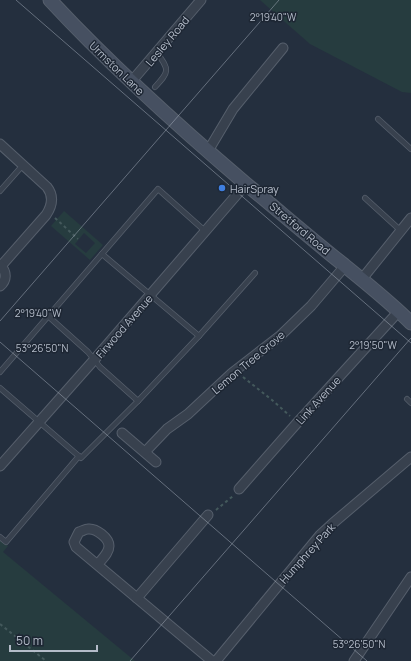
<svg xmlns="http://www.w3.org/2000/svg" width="411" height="661" font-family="Manrope,sans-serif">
<rect width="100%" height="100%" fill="#242f3e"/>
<g fill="#263c3f" fill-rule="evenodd">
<polygon points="260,0 411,0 411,93 402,92 310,44"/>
<path d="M64,211l39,34 -13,15 -39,-34zM84,233l11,10 -9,10 -11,-9z"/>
<polygon points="0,540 8,546 3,552 135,661 0,661"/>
</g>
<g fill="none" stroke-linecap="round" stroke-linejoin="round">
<g stroke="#565f6c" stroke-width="6">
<g id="lane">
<path d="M155,87c14,-15 15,-17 2,-34"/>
<polyline points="378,119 411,149"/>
<polyline points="0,191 23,165"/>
<polyline points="365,198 400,230"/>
<polyline points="102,254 199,336"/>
<polyline points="48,316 88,352 100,367 138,401"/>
<polyline points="0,372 158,189 205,231"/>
<polyline points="0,388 81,458 138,401 199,336 255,273"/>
<polyline points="407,399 411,403"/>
<polyline points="0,537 6,542 79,456"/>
</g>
</g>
<g stroke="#565f6c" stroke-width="11">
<g id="street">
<polyline points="131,82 201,0"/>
<path d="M0,144l47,43c7,9 5,19 -1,28l-45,51"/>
<polyline points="208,151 233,109 283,48"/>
<path d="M0,265c7,7 7,15 0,21"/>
<polyline points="362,279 411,218"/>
<polyline points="122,433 156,462"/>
<polyline points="145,452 167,429 188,414 232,373 281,335 311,306 345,266"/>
<polyline points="0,466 94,360 246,184"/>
<polyline points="239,489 297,423 399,311"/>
<path d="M98,564c4,-5 11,-11 11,-18 0,-8 -13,-18 -21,-17 -2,0 -6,2 -9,3l-5,10 2,5 136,114"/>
<polyline points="137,598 208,515"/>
<polyline points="216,661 320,535 332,524 411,457"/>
<polyline points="354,661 411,577"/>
</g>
</g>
<g stroke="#565f6c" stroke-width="15">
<path id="secondary" d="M50,0c61,66 128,126 196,184 33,27 65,55 98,81 23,19 46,37 67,58"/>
</g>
<g stroke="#44595c" stroke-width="2" stroke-dasharray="3 3" stroke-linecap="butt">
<polyline points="55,218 78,239"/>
<polyline points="243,377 272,400 290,416"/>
<polyline points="216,510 233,496"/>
<polyline points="0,624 46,661"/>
</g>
<use href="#lane" stroke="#38414e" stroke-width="4.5"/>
<use href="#street" stroke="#38414e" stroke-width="9"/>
<use href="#secondary" stroke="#465061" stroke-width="13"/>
</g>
<path fill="none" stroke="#b4bcc9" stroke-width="1" stroke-opacity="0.45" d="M16,0l395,343M0,321l279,-321M0,342l367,319M130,661l281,-323"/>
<circle fill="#3f7fe0" stroke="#1d2633" stroke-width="1.5" cx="222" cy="188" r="4"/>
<g text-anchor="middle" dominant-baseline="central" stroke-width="3" stroke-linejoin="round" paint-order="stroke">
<g font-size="11" fill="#b4bcc9" stroke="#1d2633">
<text transform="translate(167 41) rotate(-50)">Lesley Road</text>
<text transform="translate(117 68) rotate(44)">Urmston Lane</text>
<text transform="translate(300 228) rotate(40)">Stretford Road</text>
<text transform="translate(124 326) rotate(-49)">Firwood Avenue</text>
<text transform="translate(248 362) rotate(-40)">Lemon Tree Grove</text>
<text transform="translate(318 400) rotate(-48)">Link Avenue</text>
<text transform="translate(307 553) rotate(-48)">Humphrey Park</text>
</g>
<g font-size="11" fill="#b4bcc9" stroke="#1d2633" text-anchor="start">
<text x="230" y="188">HairSpray</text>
</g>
</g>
<g font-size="10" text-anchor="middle" fill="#b4bcc9" stroke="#1d2633" stroke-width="3" stroke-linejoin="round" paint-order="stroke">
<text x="273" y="21">2°19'40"W</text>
<text x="38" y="317">2°19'40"W</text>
<text x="373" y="349">2°19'50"W</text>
<text x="42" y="352">53°26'50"N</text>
<text x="359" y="648">53°26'50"N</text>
</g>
<path d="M10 645v6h87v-6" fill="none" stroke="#b4bcc9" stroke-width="2"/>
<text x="16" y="645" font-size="12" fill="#b4bcc9" stroke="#1d2633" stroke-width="3" paint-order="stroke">50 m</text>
</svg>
